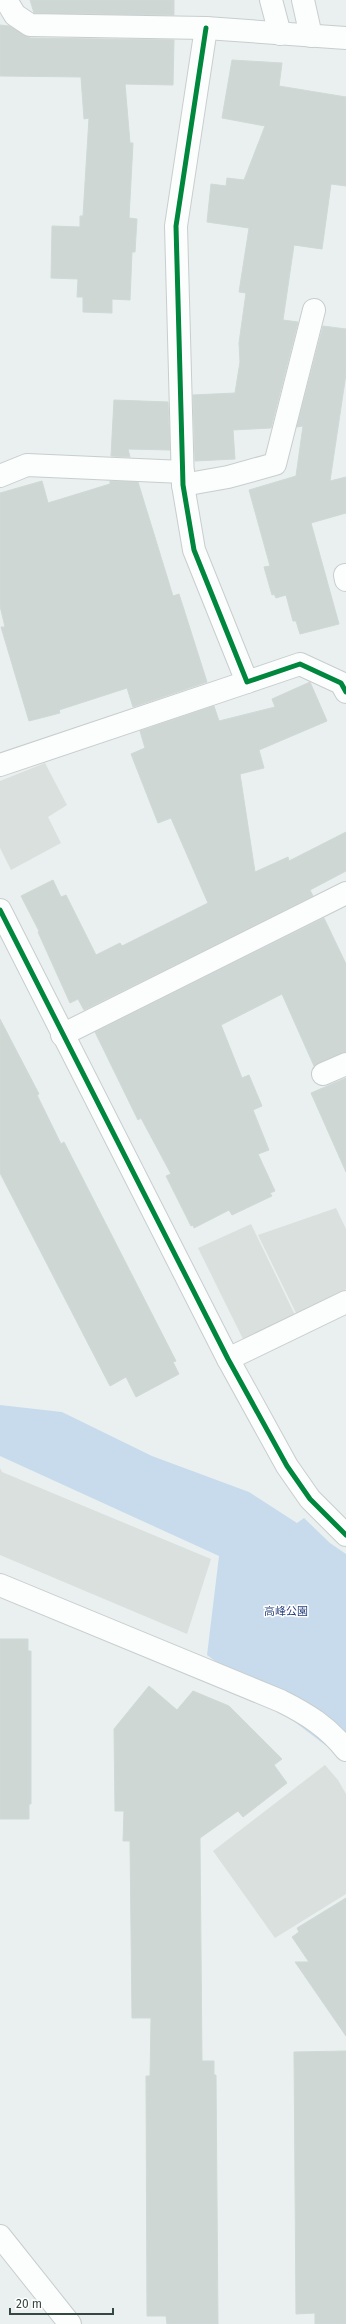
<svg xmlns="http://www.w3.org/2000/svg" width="346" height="2324" font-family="'Fira Sans','Noto Sans JP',sans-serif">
<rect width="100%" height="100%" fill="#eaf0ef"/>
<polygon fill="#c8dbec" points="0,1405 62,1412 152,1456 249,1492 297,1523 304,1518 330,1543 346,1554 346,1761 207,1655 219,1556 0,1456"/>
<g fill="#dae0de">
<polygon points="45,763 67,805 48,817 61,843 11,870 0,848 0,781"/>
<polygon points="336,1208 346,1229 346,1289 297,1315 258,1235"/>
<polygon points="251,1224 295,1315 243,1339 198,1248"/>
<polygon points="0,1468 2,1472 211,1559 187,1634 0,1555"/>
<polygon points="325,1765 338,1780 346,1794 346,1894 275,1938 213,1851"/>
</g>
<g fill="#cfd7d5" stroke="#cfd9d6">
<polygon points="30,0 174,0 174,15 34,13"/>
<polygon points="0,25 9,26 30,38 174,40 173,85 125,84 130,143 133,143 129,218 137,219 135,252 132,252 130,300 112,299 112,313 83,312 83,297 77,297 78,279 51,278 52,226 80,227 80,216 83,216 89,118 84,119 81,77 0,76"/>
<polygon points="232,60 282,63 279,86 346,97 346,186 331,184 322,249 294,245 283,320 298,322 271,428 233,430 235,459 195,461 193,395 235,393 240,362 239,343 246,293 239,292 249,228 207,222 211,184 226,186 227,178 244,180 265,126 222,118"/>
<polygon points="323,326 346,329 346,374 330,481 346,477 346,513 311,523 339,624 300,634 296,621 293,621 286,595 276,598 274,594 272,595 264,567 270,566 249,490 296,476 303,426 297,427"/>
<polygon points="114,400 168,402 170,450 128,449 130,457 111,456"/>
<polygon points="42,481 48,503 110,484 110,481 138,482 173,596 179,594 207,682 133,707 127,688 59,710 60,713 29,721 1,627 5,627 0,606 0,493"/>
<polygon points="310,682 327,721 259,750 264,768 240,774 255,872 288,857 289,861 346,832 346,871 310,890 313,896 84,1010 78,999 70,1003 38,932 39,931 21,896 53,880 61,897 66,895 96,955 120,943 122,946 208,903 171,818 158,823 131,754 145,748 140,731 214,706 219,721 275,707 272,699"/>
<polygon points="324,918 346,964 346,1052 314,1066 282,994 221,1025 242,1078 249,1075 262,1106 253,1110 269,1150 258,1154 275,1191 270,1193 272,1196 232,1215 229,1210 194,1228 193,1225 191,1226 166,1176 171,1174 141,1118 138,1120 95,1032"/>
<polygon points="0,1019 39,1094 37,1095 61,1144 64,1142 85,1183 176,1361 173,1362 179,1374 136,1397 126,1377 110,1386 0,1173"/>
<polygon points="346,1078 346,1172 311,1093"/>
<polygon points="0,1639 28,1639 28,1651 31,1651 31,1804 29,1804 29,1819 0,1819"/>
<polygon points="149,1686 177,1710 193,1691 229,1706 282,1759 274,1765 287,1783 243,1817 238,1811 200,1838 202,2061 214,2061 214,2075 216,2075 218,2324 167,2324 166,2316 147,2316 146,2076 150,2076 151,2018 132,2018 130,1841 123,1841 124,1811 115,1811 114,1729"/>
<polygon points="346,1898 346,2036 295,1962 309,1962 292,1937 299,1932 297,1928"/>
<polygon points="346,2051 346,2324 315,2324 315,2313 296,2314 294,2052"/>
</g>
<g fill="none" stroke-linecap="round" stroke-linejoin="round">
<g stroke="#c7cecd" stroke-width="24">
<g id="minor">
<polyline points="6,0 15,15 30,25 206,28 346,38"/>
<polyline points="271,0 280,34"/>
<polyline points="303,0 311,36"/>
<polyline points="206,28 176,226 183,485 194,550 247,682 300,664 341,683 346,692"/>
<polyline points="0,476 27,465 183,472"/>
<polyline points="183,485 228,477 275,464 314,310"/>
<polyline points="345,575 346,580"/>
<polyline points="0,765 247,682"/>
<polyline points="0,910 228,1359 287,1466 310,1499 346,1535"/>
<polyline points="62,1035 346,893"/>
<polyline points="323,1074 346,1064"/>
<polyline points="228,1359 346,1302"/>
<path d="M0,1585l281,116c26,13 47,26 65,49"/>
<polyline points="0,2236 70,2324"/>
</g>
</g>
<use href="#minor" stroke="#fcfdfd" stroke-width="22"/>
<g stroke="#fff" stroke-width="8">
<g id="cycleway">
<polyline points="206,28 176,226 183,485 194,550 247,682 300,664 341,683 346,692"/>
<polyline points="0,910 228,1359 287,1466 310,1499 346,1535"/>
</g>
</g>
<use href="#cycleway" stroke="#00873e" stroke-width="5"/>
</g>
<g text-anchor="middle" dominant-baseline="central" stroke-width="3" stroke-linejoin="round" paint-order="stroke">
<g font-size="11" fill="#253e7c" stroke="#fff">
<text x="286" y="1611">高峰公園</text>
</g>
</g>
<path d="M10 2308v6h103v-6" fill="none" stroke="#354742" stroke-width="2"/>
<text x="16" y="2308" font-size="12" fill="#354742" stroke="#ffffff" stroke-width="3" paint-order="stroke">20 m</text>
</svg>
